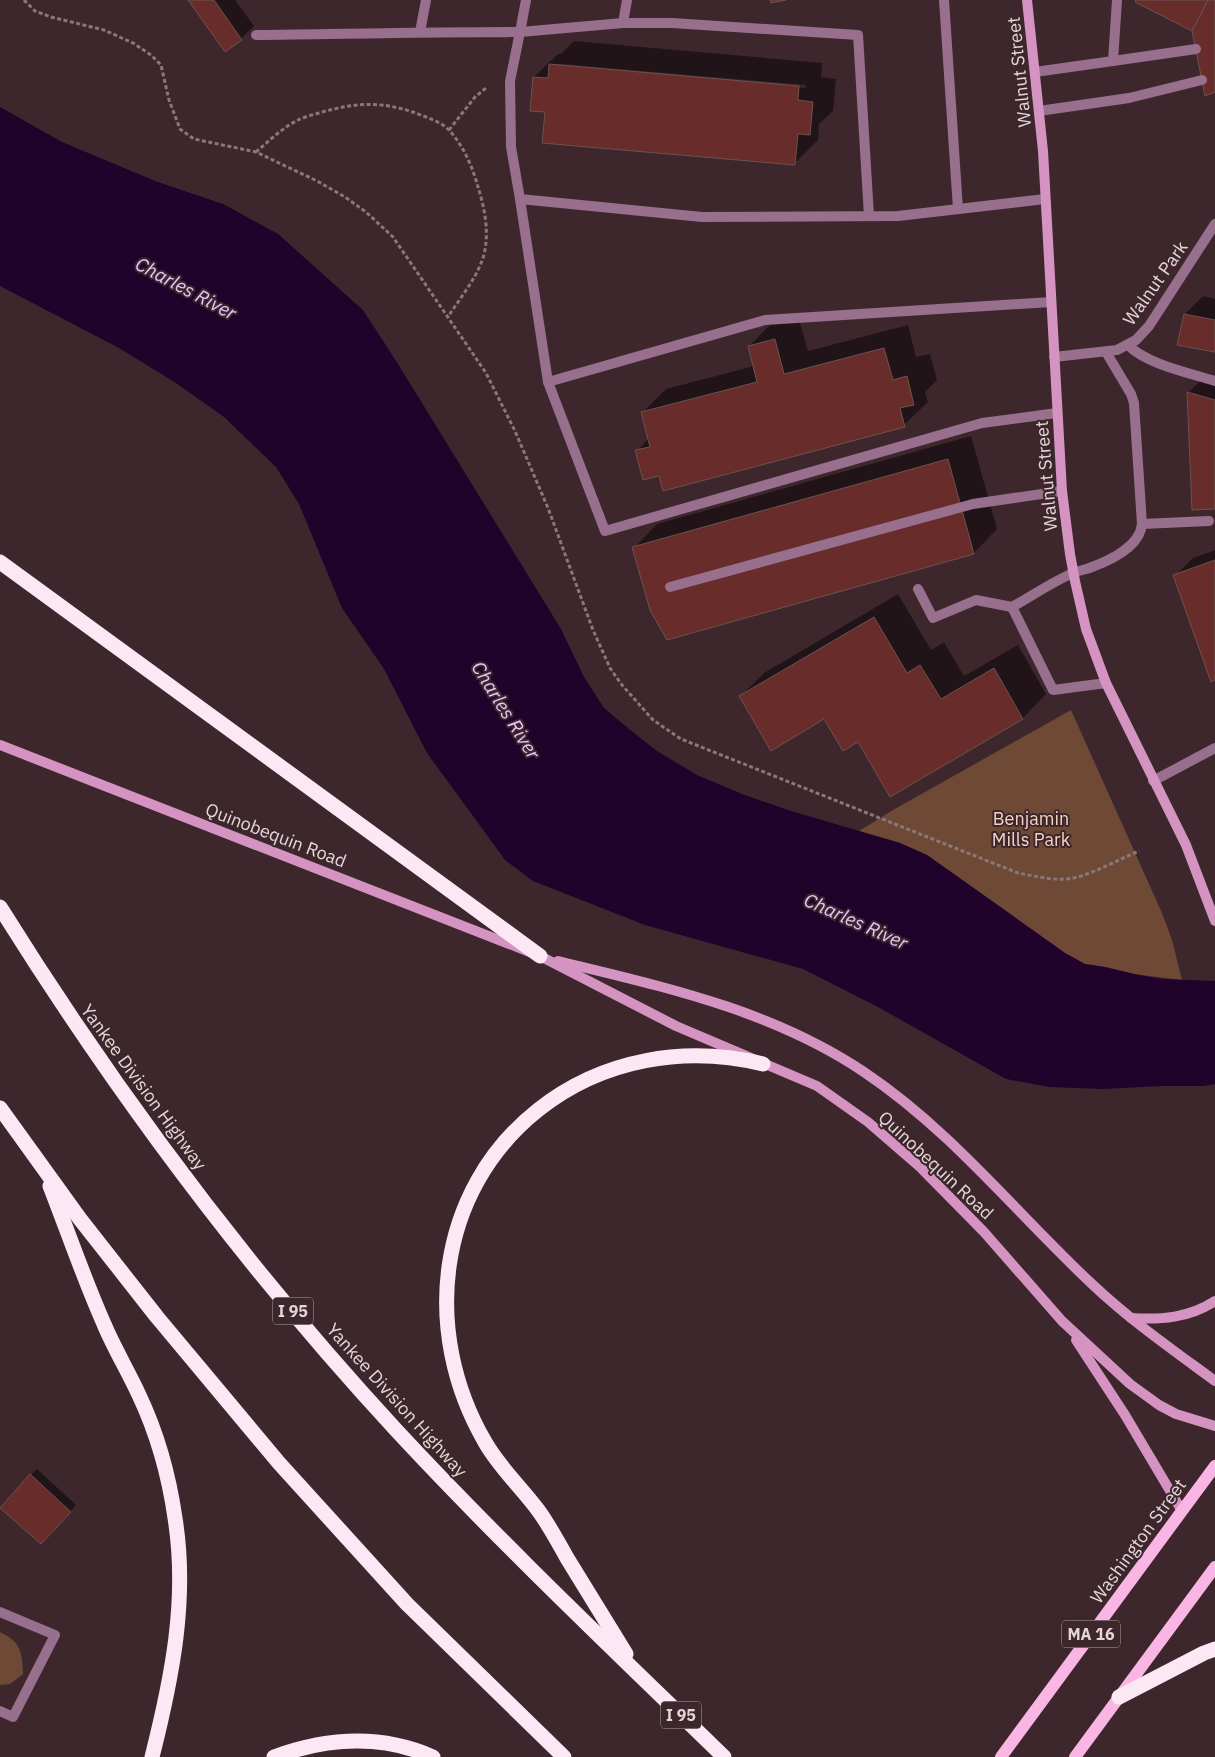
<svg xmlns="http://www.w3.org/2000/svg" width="1215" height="1757" font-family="'IBM Plex Sans',sans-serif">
<rect width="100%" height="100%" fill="#3d272d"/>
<g fill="#6e4a36">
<polygon points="1071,710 1162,913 1172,940 1182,980 1134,974 1105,967 1085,964 1065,953 927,855 900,843 859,831 893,810"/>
<path d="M0,1632c21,10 22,20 23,42l-13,10 -10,1z"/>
</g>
<polygon fill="#20022b" points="0,107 62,142 155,181 223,204 278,234 363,310 398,364 561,629 584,677 604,708 629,729 657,751 697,775 742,794 791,811 900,843 927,855 1065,953 1085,964 1105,967 1134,974 1162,979 1215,981 1215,1084 1204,1086 1162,1086 1103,1089 1049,1087 1006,1079 878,1007 803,969 645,925 533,881 505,860 427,753 384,669 342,608 299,504 276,467 224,417 176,383 119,348 0,286"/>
<g fill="#0007" fill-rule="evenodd">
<polygon points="190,0 235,0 254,26 241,39 225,50"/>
<path d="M574,41l248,22 -1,14 15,2 -3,32 -14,13 -1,16 -23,23 -249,-52 -12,-34 24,-23h3zM560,64l246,21 -1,3 -247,-22z"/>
<polygon points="1203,296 1215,299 1215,351 1185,314"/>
<polygon points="798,316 808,351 908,325 916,357 930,354 937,380 925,392 928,402 904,425 659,474 637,451 649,438 642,413 666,389 754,366 749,346 772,323"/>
<polygon points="1207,374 1215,377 1215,507 1194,508 1189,392"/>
<polygon points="971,436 997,529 974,553 634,548 657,524"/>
<polygon points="1215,550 1215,679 1175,576 1193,558"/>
<polygon points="898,594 931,650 944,642 964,676 1018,645 1046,694 1023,718 890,795 858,741 825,717 741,696 764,673"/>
<polygon points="37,1469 76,1505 47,1537 31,1475"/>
</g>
<g fill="#682d2a" stroke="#6c5250">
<polygon points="188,0 214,0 242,40 225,52"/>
<polygon points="770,0 786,0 771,3"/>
<polygon points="1136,0 1208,0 1192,31 1135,2"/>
<polygon points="1208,0 1215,0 1215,92 1205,96 1192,31"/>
<polygon points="549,64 799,86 798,100 813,102 810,135 798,134 795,165 542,143 545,112 530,111 533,77 548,78"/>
<polygon points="1184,314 1215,320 1215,352 1177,345"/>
<polygon points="775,339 784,374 884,348 893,380 907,376 914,405 900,408 905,427 663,491 659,476 643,480 635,450 650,447 641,412 757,382 748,346"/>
<polygon points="1187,392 1215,400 1215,509 1192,510"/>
<polygon points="948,459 974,554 667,640 650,610 632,547"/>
<polygon points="1215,560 1215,680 1211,682 1173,575"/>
<polygon points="874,617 907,673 920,665 941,699 994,668 1023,719 890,797 858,742 843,751 824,719 771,751 739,696"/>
<polygon points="30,1474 71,1512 41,1544 0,1508"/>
</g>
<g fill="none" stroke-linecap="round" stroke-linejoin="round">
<g stroke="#8a777b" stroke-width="3" stroke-dasharray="4 2.5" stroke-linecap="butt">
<path d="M24,0l11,11 16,6 53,13 29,13 18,12 10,10 8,35 11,29 14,10 62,13 61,29 28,16 21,15 27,25 93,136 29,58 33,77 45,122 17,38 12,17 31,35 28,19 337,134c16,3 32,7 48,6 20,-1 53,-20 73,-28"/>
<polyline points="449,130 475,97 486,88"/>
<path d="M256,152c13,-11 26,-24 42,-32 6,-3 14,-5 21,-7 40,-12 68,-12 107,4 8,3 17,7 23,13 14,15 24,38 29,57 7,22 12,48 5,71 -7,21 -23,40 -35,59"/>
</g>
<g stroke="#986f8c" stroke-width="10">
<polyline points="526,0 520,32 623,23 672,23 858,35 869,216"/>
<polyline points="944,0 958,209"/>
<polyline points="623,23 627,0"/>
<polyline points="420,32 426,0"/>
<path d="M256,35c88,-1 176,-3 264,-3l-10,49 1,66 9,52 182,18 196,-1 147,-17"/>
<polyline points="1113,61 1196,49"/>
<polyline points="1035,72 1113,61 1117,0"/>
<polyline points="1039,111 1129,98 1202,80"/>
<polyline points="520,199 548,382"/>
<polyline points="1051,302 765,320 548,382 605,531 982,423 1057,413"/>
<path d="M1128,345c18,19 62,28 87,36"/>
<polyline points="1142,524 1209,521"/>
<polyline points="670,587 973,504 1062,491"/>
<path d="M918,589l15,29 43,-18 36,7c20,-11 40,-25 61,-34 6,-3 13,-3 19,-6 19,-7 48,-21 50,-43l-8,-121 -3,-9 -25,-42"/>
<polyline points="1012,607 1053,690 1106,683"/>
<polyline points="1153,781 1215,748"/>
</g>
<g stroke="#986f8c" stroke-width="10">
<polyline points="1054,357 1117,350 1136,340 1149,326 1215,224"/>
<polyline points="0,1612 55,1635 13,1717 0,1711"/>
</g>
<g stroke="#d493c1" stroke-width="10">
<polyline points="1027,0 1043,151 1062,491 1070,554 1075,581 1086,629 1106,683 1186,845 1215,921"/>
<polyline points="0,745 540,956 676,1026 817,1086 868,1122 920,1167 984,1232 1062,1321 1130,1384 1159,1405 1176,1414 1215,1426"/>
<path d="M558,961c106,26 214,49 306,111 88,59 152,141 228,212 38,36 81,66 123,97"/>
<path d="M1131,1318c30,2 58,0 84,-17"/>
<polyline points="1076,1340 1125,1415 1182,1511"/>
</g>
<g stroke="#f9b5e4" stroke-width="12">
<polyline points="1001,1757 1215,1466"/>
<polyline points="1075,1757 1215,1567"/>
</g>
<g stroke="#fce7f4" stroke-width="15">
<polyline points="0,562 540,956"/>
<path d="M0,907c116,186 248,363 397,524 105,113 217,219 327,326"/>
<polyline points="0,1108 80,1219 157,1317 279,1463 407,1604 564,1757"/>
<path d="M50,1186c18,46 34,93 54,138 10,24 24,47 35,71 18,38 30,81 36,123 13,81 -3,160 -23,239"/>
<path d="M626,1654c-20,-32 -39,-64 -59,-96 -9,-16 -18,-33 -29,-48 -17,-23 -39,-43 -53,-68 -64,-110 -49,-251 53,-332 64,-51 147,-65 225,-46"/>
<polyline points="1119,1697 1204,1653 1215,1649"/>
<path d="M274,1757c52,-19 107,-23 159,0"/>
</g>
</g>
<g text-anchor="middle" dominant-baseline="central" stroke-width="4" stroke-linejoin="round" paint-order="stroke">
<g fill="#3d272d" stroke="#b3a2a5" stroke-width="1">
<rect x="273" y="1297.5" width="40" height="27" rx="4"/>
<rect x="1062" y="1620.5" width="58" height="27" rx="4"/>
<rect x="661" y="1701.5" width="40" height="27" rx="4"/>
</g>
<g font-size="16" font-weight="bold" fill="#e5d6d9">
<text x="293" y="1311">I 95</text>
<text x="1091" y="1634">MA 16</text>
<text x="681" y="1715">I 95</text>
</g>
<g font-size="18" fill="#e5d6d9" stroke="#3d272d">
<text transform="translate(1019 72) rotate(-96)">Walnut Street</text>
<text transform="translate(1155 283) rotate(-55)">Walnut Park</text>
<text transform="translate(1046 476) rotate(-95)">Walnut Street</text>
<text transform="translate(276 835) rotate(21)">Quinobequin Road</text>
<text transform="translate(144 1087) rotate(54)">Yankee Division Highway</text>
<text transform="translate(936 1165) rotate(43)">Quinobequin Road</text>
<text transform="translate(397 1400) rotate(48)">Yankee Division Highway</text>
<text transform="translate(1138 1541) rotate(-54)">Washington Street</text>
</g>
<g font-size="18" fill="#f6d3c1" stroke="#3d272d">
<text x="1031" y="818">Benjamin<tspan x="1031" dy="21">Mills Park</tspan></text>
</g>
<g font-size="19" font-style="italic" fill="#eac2fe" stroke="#3d272d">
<text transform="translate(186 288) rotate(28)">Charles River</text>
<text transform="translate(506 710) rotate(58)">Charles River</text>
<text transform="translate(856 921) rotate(24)">Charles River</text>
</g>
</g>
</svg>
